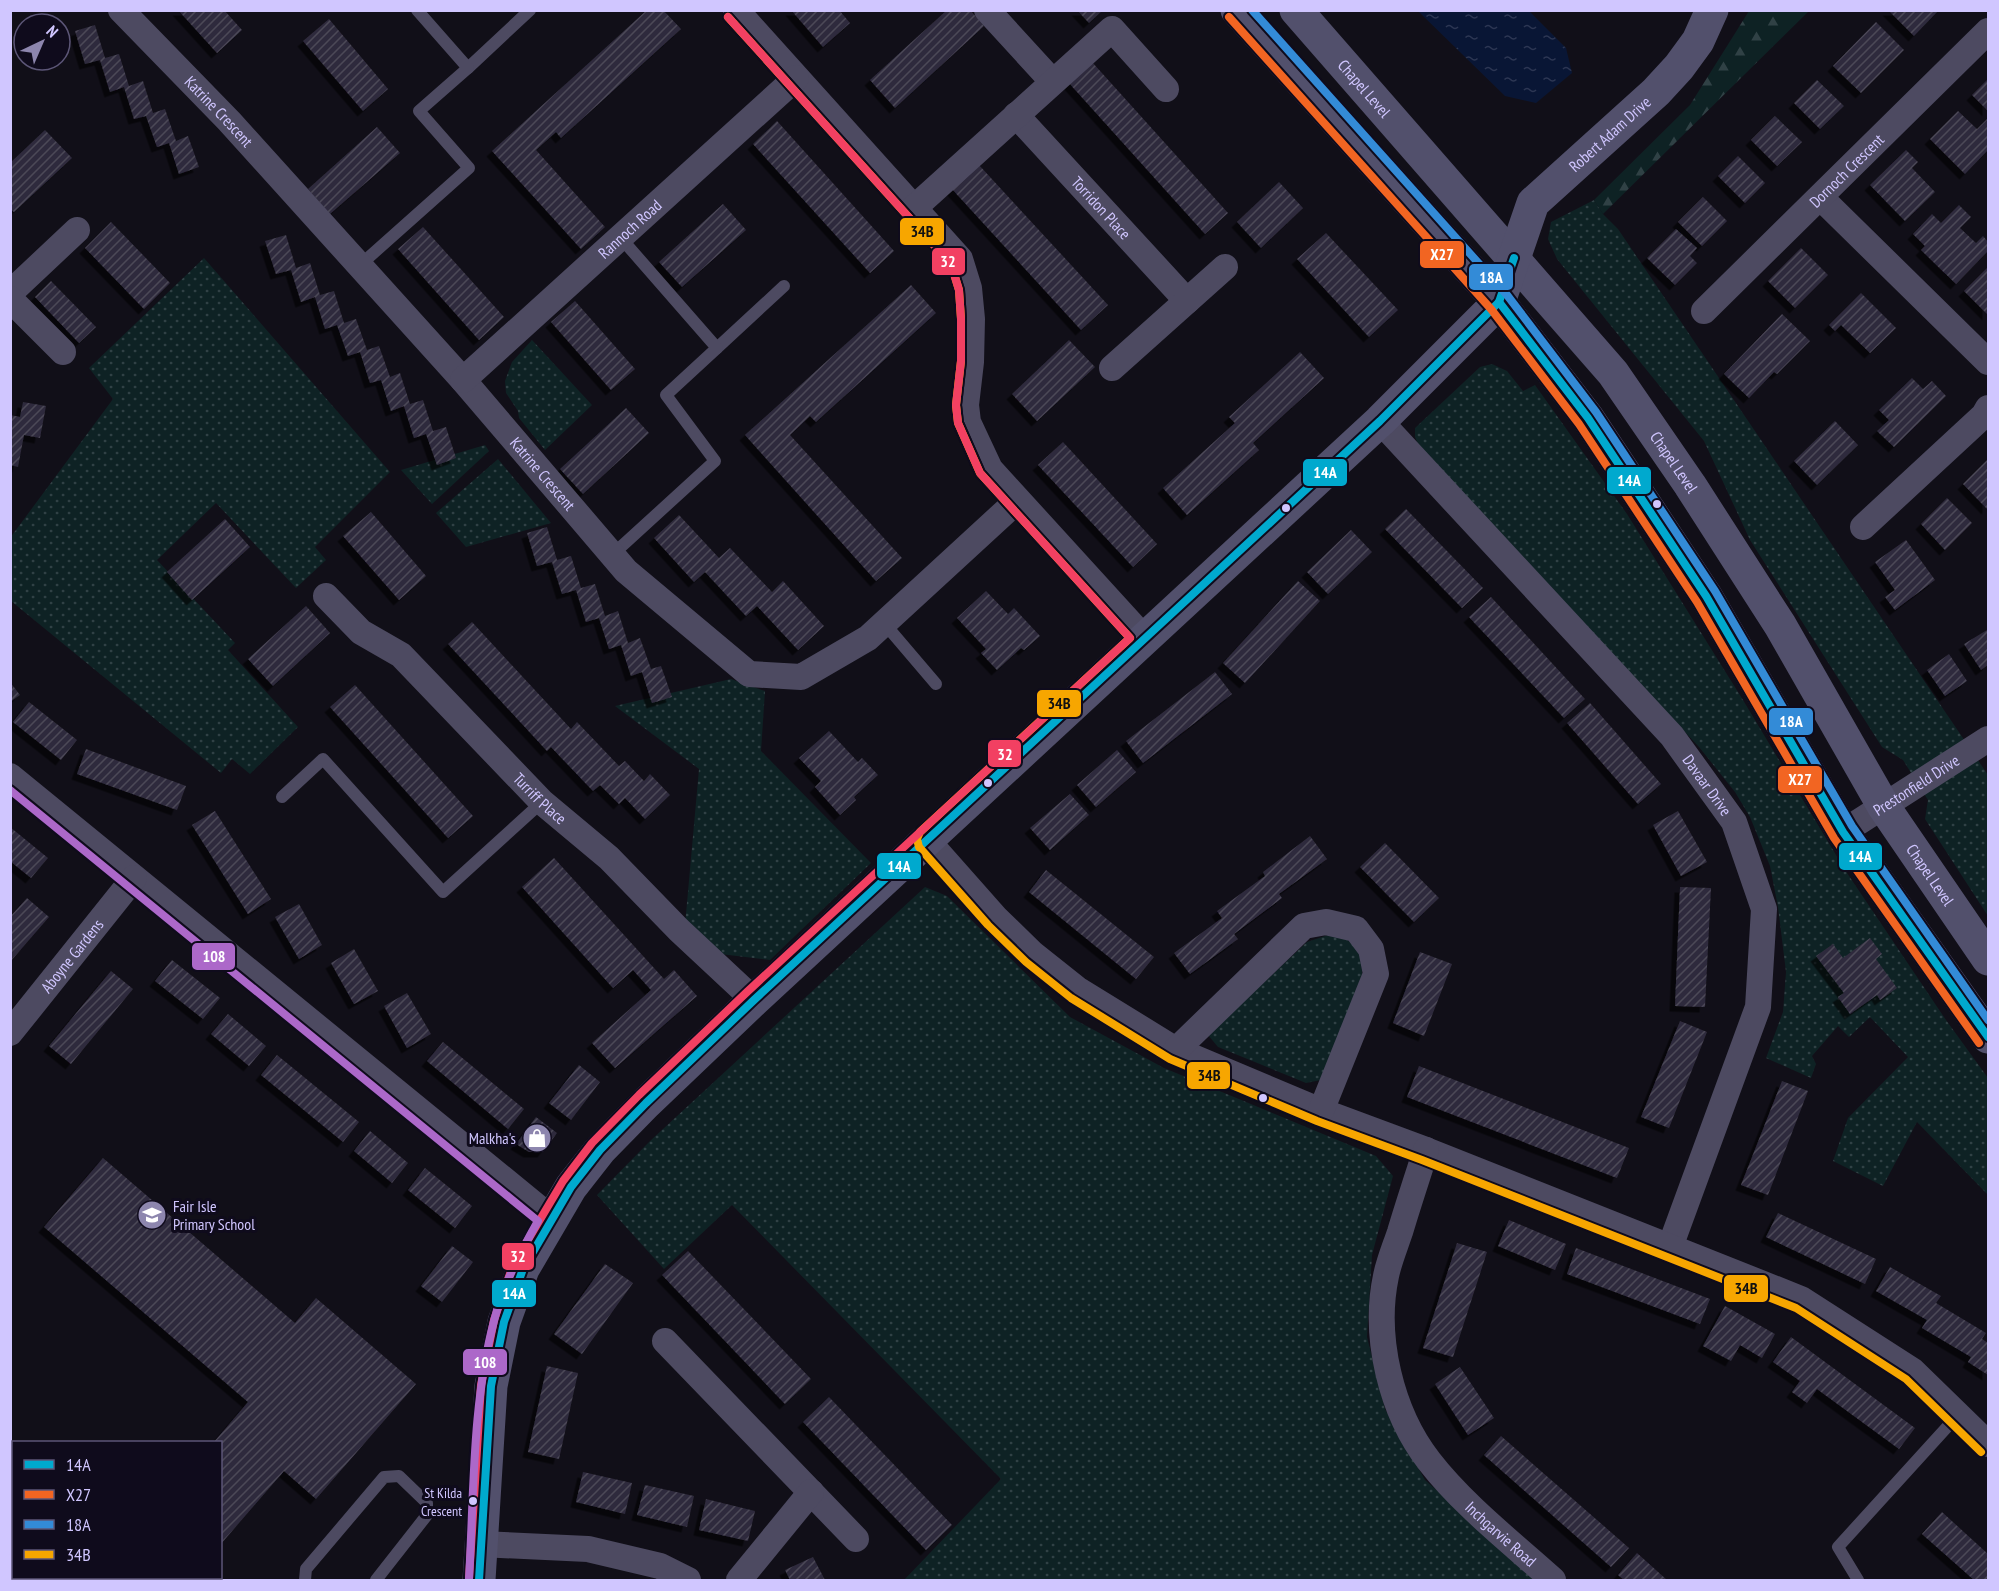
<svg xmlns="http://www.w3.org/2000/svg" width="1999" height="1591" font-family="'PT Sans Narrow',sans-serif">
<defs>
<pattern id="grass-dots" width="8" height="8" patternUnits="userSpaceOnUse" patternTransform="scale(1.5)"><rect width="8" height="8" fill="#0e2224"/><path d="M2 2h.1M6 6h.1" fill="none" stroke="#304145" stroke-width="1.8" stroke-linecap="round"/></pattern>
<pattern id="forest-firs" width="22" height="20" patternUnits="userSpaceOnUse" patternTransform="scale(1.5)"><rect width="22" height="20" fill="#0e2224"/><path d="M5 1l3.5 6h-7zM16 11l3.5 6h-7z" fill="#304145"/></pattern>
<pattern id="water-ripples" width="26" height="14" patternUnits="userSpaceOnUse" patternTransform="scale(1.5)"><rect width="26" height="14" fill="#091635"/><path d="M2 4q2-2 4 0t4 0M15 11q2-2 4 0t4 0" fill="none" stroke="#2c3653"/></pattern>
<pattern id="building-hatch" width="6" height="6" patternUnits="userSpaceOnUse" patternTransform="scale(1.5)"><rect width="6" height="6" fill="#2f2b3c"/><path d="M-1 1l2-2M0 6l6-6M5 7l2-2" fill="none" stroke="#4c4859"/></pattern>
<filter id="shadow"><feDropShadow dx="-5.5" dy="5.5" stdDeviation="0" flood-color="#0009"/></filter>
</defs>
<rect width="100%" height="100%" fill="#110f18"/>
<g fill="url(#grass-dots)">
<polygon points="1594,200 1603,214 1618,229 1988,775 1988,916 1925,819 1928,800 1903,760 1882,747 1750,540 1704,441 1557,259 1548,239 1551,222"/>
<polygon points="204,258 390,472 315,547 326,560 296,588 216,503 157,560 235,643 228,650 298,727 250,774 232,759 221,773 11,601 10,538 113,399 89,368"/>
<polygon points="532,340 592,405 545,450 519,418 518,411 506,393 505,381 512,362"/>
<polygon points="1492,364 1507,371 1523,391 1535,385 1627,514 1743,700 1845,870 1946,1020 1988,1078 1988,1195 1917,1122 1883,1186 1833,1161 1848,1118 1908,1057 1870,1017 1849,1037 1838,1026 1812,1056 1816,1064 1811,1078 1766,1058 1783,1012 1786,972 1778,907 1770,866 1750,817 1735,792 1699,747 1420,449 1415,437 1415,428 1480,367"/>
<polygon points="485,445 489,451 432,504 401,470"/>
<polygon points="498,459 551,523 466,547 436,513"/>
<polygon points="731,679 765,691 761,751 871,863 770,960 712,953 685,925 699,769 615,706"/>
<polygon points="925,887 947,896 1070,1017 1164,1068 1376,1156 1393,1176 1372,1255 1367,1337 1385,1409 1425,1480 1540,1580 904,1580 1001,1479 732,1205 664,1269 597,1195 650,1141"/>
<path d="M1328,935c26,2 34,15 34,40l-41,105 -15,3 -88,-36 -10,-12 99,-93z"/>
</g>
<polygon fill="url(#forest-firs)" points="1749,11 1809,11 1603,214 1594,200 1690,105"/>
<polygon fill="url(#water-ripples)" points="1418,11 1529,11 1566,48 1572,73 1536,103 1505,96"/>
<g fill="url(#building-hatch)" filter="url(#shadow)">
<polygon points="178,10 224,10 242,30 217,53"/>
<polygon points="647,10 663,10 681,29 561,138 556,132 536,150 605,227 581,249 492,151"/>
<polygon points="791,10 839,10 850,23 823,47"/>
<polygon points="947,10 970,10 984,26 895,108 870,80"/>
<polygon points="1077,10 1103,10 1089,23"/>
<polygon points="1888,10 1939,10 1914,36"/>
<polygon points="329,19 388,89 363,111 303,41"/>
<polygon points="1876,22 1904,50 1861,93 1833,66"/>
<polygon points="95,25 105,58 119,54 129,86 143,81 153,113 165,109 176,141 188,136 199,167 179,174 169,143 157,147 146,116 134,119 124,87 110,92 100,60 85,64 75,31"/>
<polygon points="1092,62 1228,213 1205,234 1069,83"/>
<polygon points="1988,79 1988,111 1972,95"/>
<polygon points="1817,80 1844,106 1820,129 1794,103"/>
<polygon points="1958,111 1977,129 1988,118 1988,150 1965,174 1930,139"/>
<polygon points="1775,116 1802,142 1777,166 1751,140"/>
<polygon points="777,121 894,251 870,273 753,144"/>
<polygon points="377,127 400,153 330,214 308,189"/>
<polygon points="45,130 72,158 14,212 10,209 10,163"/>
<polygon points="1906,150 1918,162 1912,168 1935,192 1905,221 1870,185"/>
<polygon points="1738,156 1765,183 1745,203 1718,176"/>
<polygon points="979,165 1108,305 1081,330 952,189"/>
<polygon points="1279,182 1303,208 1261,248 1237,222"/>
<polygon points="1703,197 1727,221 1702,246 1678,222"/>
<polygon points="723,204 746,230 682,287 659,262"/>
<polygon points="1959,205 1971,217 1960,228 1976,243 1983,236 1988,242 1988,251 1956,284 1921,250 1925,246 1913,234 1932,214 1941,223"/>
<polygon points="111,222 170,283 144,309 85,248"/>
<polygon points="423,227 504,317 479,340 398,249"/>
<polygon points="1676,229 1697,248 1690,256 1697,263 1675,285 1647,258"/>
<polygon points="1326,233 1398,310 1369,337 1297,259"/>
<polygon points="286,235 296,268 310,263 320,295 334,291 344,323 356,319 367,350 379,346 390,377 400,373 410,404 423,400 433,431 446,427 456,458 437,465 426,434 414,438 404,406 391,411 381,380 370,383 360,352 348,356 337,325 325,329 315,297 301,302 291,270 276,274 265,241"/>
<polygon points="1801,248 1828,275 1795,308 1768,281"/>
<polygon points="1988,267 1988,315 1964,291"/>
<polygon points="51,281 96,327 79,343 35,297"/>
<polygon points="911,285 936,313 816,422 810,416 790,435 902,558 876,581 745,435"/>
<polygon points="1861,293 1896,328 1870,353 1841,325 1835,331 1829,325"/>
<polygon points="575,301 635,369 611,390 551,322"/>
<polygon points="1782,314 1810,341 1777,374 1774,372 1749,398 1724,374"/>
<polygon points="1069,340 1095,367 1037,421 1012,394"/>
<polygon points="1300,352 1324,378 1253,443 1259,450 1187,515 1163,488 1235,423 1229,417"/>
<polygon points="1912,378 1923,389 1932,381 1946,396 1894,447 1877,431 1889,420 1879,410"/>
<polygon points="23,402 46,406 40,438 24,435 18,467 10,465 10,415 20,417"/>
<polygon points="626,408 649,433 583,494 560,469"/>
<polygon points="1835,421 1858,445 1817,485 1794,461"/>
<polygon points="1063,442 1157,544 1133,567 1038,465"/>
<polygon points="1988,459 1988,507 1987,509 1963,484"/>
<polygon points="1947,498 1972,523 1945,550 1921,524"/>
<polygon points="1406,509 1483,588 1462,608 1385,529"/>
<polygon points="371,512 426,576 399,600 343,536"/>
<polygon points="679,515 719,558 730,548 772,592 783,581 824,626 798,650 757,606 746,616 705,572 694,582 654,538"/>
<polygon points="225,519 250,547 192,600 167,572"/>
<polygon points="547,527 557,560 571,556 581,588 595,584 605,616 618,611 628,643 640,638 651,669 661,666 672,697 652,703 642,672 631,676 621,645 609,649 599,618 586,622 576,590 562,594 552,562 537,566 527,533"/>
<polygon points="1351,530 1372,552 1328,594 1307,572"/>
<polygon points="1906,540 1935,580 1895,610 1885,597 1895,590 1875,562"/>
<polygon points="1298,581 1320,601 1245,683 1223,663"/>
<polygon points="986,591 1008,614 1014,608 1040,636 1024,650 1021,648 997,670 981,653 986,649 957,618"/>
<polygon points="1491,597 1585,699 1564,718 1469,617"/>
<polygon points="306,606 330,633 273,686 248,659"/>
<polygon points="472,622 571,729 577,722 619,766 625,761 644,781 650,774 670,795 645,819 625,798 619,804 600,785 593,791 551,747 547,751 448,644"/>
<polygon points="1987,630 1988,632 1988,665 1981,670 1964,644"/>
<polygon points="1949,654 1967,681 1945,696 1927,670"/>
<polygon points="1215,672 1232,694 1143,763 1126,741"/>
<polygon points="10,682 20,695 10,702"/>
<polygon points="355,685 473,816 448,838 330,707"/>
<polygon points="29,702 77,740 61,760 13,722"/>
<polygon points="1590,703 1661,784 1638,804 1567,723"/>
<polygon points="829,731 858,762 862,758 878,775 854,797 856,800 840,815 815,787 821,781 799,758"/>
<polygon points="86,749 186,786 177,810 77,774"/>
<polygon points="1117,750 1136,772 1096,807 1077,785"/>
<polygon points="1070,794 1089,815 1050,850 1030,828"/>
<polygon points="215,811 271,899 248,914 192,825"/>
<polygon points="1678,811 1707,862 1681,876 1653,825"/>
<polygon points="10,827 48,858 31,878 10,861"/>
<polygon points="1310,836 1327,859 1279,894 1282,898 1234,934 1238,939 1190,974 1174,953 1222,918 1217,911 1265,876 1263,872"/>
<polygon points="1385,843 1439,898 1414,922 1360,867"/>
<polygon points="554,858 664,979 674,970 697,996 615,1068 592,1043 651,990 633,970 613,988 522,887"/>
<polygon points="1046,870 1154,957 1136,979 1029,892"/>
<polygon points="1680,887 1711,888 1705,1007 1675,1006"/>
<polygon points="27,898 49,917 10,962 10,917"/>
<polygon points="299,904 322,945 299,959 275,917"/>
<polygon points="1870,938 1882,954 1876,959 1897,988 1880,1000 1877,995 1850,1014 1838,997 1844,993 1816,956 1833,944 1843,958"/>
<polygon points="354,949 378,991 354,1004 331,963"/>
<polygon points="1420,952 1452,964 1424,1036 1393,1023"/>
<polygon points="172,960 220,998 203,1019 155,981"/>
<polygon points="111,971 133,989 71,1064 49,1046"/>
<polygon points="407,993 431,1034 407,1048 384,1006"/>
<polygon points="228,1014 266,1046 249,1066 211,1034"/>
<polygon points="1680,1021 1707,1032 1669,1128 1641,1117"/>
<polygon points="443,1042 524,1109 508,1129 427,1061"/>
<polygon points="277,1055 359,1122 343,1142 261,1075"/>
<polygon points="579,1065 600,1082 571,1120 549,1103"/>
<polygon points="1419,1066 1629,1148 1617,1178 1407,1097"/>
<polygon points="1782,1081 1808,1091 1768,1195 1741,1185"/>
<polygon points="536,1117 557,1133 543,1152 529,1152 516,1144"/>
<polygon points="370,1131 408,1163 392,1183 354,1151"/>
<polygon points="103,1158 295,1323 316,1298 416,1384 316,1499 284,1471 220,1545 220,1442 214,1442 248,1402 44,1227"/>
<polygon points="425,1168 472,1206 455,1228 408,1190"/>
<polygon points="1778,1213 1876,1259 1865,1284 1766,1237"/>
<polygon points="1509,1220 1566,1244 1555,1270 1498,1246"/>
<polygon points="1457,1243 1487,1252 1453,1357 1423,1348"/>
<polygon points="452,1246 473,1262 442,1302 421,1286"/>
<polygon points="1576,1248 1710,1299 1700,1324 1567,1274"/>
<polygon points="688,1251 811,1379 785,1404 662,1275"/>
<polygon points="605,1264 633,1283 582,1354 554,1334"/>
<polygon points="1890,1267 1941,1296 1936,1303 1986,1333 1982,1339 1988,1343 1988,1375 1968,1362 1971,1357 1922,1328 1927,1320 1876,1291"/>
<polygon points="1725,1306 1775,1334 1762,1358 1740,1345 1731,1361 1703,1346"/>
<polygon points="1791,1337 1915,1428 1899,1449 1817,1389 1807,1403 1792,1392 1800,1381 1773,1362"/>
<polygon points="547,1366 578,1373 559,1459 528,1452"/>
<polygon points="1460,1367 1494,1418 1468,1435 1435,1384"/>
<polygon points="829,1397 952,1525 926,1550 803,1422"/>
<polygon points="1501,1436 1629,1548 1611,1567 1484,1455"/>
<polygon points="583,1472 632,1483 625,1514 576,1502"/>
<polygon points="645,1485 694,1496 687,1527 637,1515"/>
<polygon points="706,1499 755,1511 748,1541 699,1530"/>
<polygon points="1942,1512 1988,1554 1988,1580 1974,1580 1922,1534"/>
<polygon points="1637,1553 1667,1580 1624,1580 1618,1575"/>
<polygon points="813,1557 825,1580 790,1580 785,1570"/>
<polygon points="98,1578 193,1578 190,1580 95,1580"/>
</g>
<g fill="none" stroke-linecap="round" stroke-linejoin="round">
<g stroke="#4d4a61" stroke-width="12">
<polyline points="468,68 530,10"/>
<polyline points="359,266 469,168 419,111 468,68 417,10"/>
<polyline points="717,348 784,286"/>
<polyline points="612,555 715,461 666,395 717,348 620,237"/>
<polyline points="884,623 936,684"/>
<polyline points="282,797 323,759 443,892 542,802"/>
<polyline points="305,1580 306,1569 384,1477 399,1476 427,1503 427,1515 376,1580"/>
<polyline points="1858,1580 1838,1547 1958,1415"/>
</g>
<g stroke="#4d4a61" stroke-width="26">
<path id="s1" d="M121,10l108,111 234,259 163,191 123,103 52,3 67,-39 149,-137"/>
<polyline points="736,10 960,259 969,288 972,319 971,362 966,405 968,422 990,469 1145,639"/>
<polyline points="987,10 1052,81"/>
<path id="s2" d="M1016,115l171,186"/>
<polyline points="1820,197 1988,362"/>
<polyline points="914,208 1112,29 1166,89"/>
<polyline points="10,293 77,230"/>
<polyline points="10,299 63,352"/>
<path id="s3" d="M1704,311l284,-280"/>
<polyline points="1112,368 1225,267"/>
<path id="s4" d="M463,380l333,-302"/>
<path id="s5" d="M1380,421l292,315 62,86 30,87 -6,98 -88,240"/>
<polyline points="1863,527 1984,415 1988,408"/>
<path id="s6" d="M326,596l35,36 40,23 141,147 67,56 70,72 75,70"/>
<polyline points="10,776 551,1218"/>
<path id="s7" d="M1843,832l145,-93"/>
<polyline points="927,840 996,918 1033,954 1077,989 1176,1050 1321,1111 1426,1150 1801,1299 1913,1371 1988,1444"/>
<path id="s8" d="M10,1033l124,-155"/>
<polyline points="1176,1050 1304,926 1326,922 1356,929 1371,949 1376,974 1321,1111"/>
<path id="s9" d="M1426,1150c-9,28 -18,55 -26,82 -5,15 -11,29 -14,44 -13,61 5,136 43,185 34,44 83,82 124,119"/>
<polyline points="665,1341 856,1539"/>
<polyline points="480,1544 588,1549 660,1566 688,1580"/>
<polyline points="739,1580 811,1492"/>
</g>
<g stroke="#52506c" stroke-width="33">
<polyline points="1237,10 1499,302 1588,418 1706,596 1843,832 1988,1037"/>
<path id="s10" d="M1296,10l317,363 77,112 90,140 104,182 104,152"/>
<path id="s11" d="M479,1580l12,-194 13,-64 19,-53 48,-82 29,-37 46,-47 108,-103 626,-579 119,-119 34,-99 123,-111 23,-25 19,-26 14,-31"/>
</g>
<g stroke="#0f0b1c" stroke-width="12">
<g id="bus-1">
<polyline points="1499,302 1588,418 1706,596 1843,832 1988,1037"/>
<polyline points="479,1580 491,1386 504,1322 523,1269 571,1187 600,1150 646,1103 754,1000 1380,421 1499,302 1514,258"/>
</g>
</g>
<g stroke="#0f0b1c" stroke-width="12">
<polyline id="bus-2" points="1229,17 1491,309 1579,424 1697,602 1834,838 1979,1043"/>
</g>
<g stroke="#0f0b1c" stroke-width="12">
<polyline id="bus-3" points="1252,10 1507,295 1596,412 1715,591 1852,826 1988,1020"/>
</g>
<g stroke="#0f0b1c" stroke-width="12">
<polyline id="bus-4" points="728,17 951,264 959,290 961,319 961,361 956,405 958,423 980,473 1130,638 920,832 917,839 919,847 988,925 1026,962 1071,998 1170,1059 1317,1121 1422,1160 1796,1308 1906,1379 1981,1452"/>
</g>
<g stroke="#0f0b1c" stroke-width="12">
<polyline id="bus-5" points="469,1579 481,1385 494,1320 513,1265 563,1181 592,1143 639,1095 747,992 1130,638 980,473 958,423 956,405 961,361 961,319 959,290 951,264 728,17"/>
</g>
<g stroke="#0f0b1c" stroke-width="12">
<path id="bus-6" d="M10,790l528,431c-18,32 -35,64 -44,100 -22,83 -20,173 -25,258"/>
</g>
<use href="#bus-1" stroke="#00a9ce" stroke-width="8"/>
<use href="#bus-2" stroke="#f26522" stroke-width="8"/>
<use href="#bus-3" stroke="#338bd7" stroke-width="8"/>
<use href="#bus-4" stroke="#f7a600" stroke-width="8"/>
<use href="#bus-5" stroke="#f24062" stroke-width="8"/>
<use href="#bus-6" stroke="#ac68c9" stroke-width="8"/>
</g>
<defs>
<g id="shop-disc" transform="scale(1.5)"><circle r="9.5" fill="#8d86ae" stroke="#0f0b1c"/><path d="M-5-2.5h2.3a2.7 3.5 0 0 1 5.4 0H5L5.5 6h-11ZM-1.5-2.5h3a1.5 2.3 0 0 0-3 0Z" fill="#fff"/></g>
<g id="school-disc" transform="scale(1.5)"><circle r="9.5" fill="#8d86ae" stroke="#0f0b1c"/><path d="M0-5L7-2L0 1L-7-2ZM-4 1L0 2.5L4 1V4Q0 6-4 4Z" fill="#fff"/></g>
</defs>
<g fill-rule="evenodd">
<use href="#shop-disc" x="537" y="1138"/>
<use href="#school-disc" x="152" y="1215"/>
</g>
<g fill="#d0c6ff" stroke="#0f0b1c" stroke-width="2">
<circle cx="1657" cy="504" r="5"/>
<circle cx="1286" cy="508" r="5"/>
<circle cx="988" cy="783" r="5"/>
<circle cx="1263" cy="1098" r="5"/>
<circle cx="473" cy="1501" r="5"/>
</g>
<g text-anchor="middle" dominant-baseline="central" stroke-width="6" stroke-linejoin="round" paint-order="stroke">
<g font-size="14" fill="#d0c6ff" stroke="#0f0b1c" text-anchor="end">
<text x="462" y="1493">St Kilda<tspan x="462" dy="18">Crescent</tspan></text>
</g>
<g font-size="16" fill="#d0c6ff" stroke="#0f0b1c">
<text stroke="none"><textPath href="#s10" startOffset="104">Chapel Level</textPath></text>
<text stroke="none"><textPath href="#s1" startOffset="141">Katrine Crescent</textPath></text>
<text stroke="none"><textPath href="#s11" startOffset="1902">Robert Adam Drive</textPath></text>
<text stroke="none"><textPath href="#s3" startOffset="200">Dornoch Crescent</textPath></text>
<text stroke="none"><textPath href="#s2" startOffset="126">Torridon Place</textPath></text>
<text stroke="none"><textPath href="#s4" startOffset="225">Rannoch Road</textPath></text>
<text stroke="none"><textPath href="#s10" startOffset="590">Chapel Level</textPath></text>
<text stroke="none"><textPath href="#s1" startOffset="627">Katrine Crescent</textPath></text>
<text stroke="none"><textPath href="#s5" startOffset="490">Davaar Drive</textPath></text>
<text stroke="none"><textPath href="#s7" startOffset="87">Prestonfield Drive</textPath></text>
<text stroke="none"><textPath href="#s6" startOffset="296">Turriff Place</textPath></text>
<text stroke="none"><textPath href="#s10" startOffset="1076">Chapel Level</textPath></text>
<text stroke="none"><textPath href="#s8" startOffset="99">Aboyne Gardens</textPath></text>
<text stroke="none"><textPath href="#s9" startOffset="430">Inchgarvie Road</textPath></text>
</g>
<g font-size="16" fill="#d0c6ff" stroke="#0f0b1c" text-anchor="end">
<text x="516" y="1138">Malkha's</text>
<text x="173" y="1206" text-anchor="start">Fair Isle<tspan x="173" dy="18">Primary School</tspan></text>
</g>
</g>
<g stroke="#0f0b1c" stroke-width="2">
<rect x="899" y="217" width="46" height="29" rx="6" fill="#f7a600"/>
<rect x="1419" y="240" width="46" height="29" rx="6" fill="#f26522"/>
<rect x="931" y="247" width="35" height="29" rx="6" fill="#f24062"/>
<rect x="1468" y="263" width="46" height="28" rx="6" fill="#338bd7"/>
<rect x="1302" y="458" width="46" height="29" rx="6" fill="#00a9ce"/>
<rect x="1606" y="466" width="46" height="29" rx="6" fill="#00a9ce"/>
<rect x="1036" y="689" width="46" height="29" rx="6" fill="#f7a600"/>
<rect x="1768" y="707" width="46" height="29" rx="6" fill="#338bd7"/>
<rect x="987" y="739" width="35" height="29" rx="6" fill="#f24062"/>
<rect x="1777" y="765" width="46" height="29" rx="6" fill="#f26522"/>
<rect x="1838" y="842" width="45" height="29" rx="6" fill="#00a9ce"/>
<rect x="876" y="852" width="46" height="28" rx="6" fill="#00a9ce"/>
<rect x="191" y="942" width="45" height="29" rx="6" fill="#ac68c9"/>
<rect x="1186" y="1061" width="45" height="29" rx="6" fill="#f7a600"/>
<rect x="501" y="1242" width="34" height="29" rx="6" fill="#f24062"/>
<rect x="1723" y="1274" width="46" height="29" rx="6" fill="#f7a600"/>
<rect x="491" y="1279" width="46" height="29" rx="6" fill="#00a9ce"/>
<rect x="462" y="1348" width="46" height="28" rx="6" fill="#ac68c9"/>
</g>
<g font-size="16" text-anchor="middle" font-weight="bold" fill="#fff">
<text x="1442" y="260">X27</text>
<text x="948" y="267">32</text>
<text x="1491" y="283">18A</text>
<text x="1325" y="478">14A</text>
<text x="1629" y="486">14A</text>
<text x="1791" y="727">18A</text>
<text x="1005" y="760">32</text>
<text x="1800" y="785">X27</text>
<text x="1860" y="862">14A</text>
<text x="899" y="872">14A</text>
<text x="214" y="962">108</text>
<text x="518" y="1262">32</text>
<text x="514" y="1299">14A</text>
<text x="485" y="1368">108</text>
</g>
<g font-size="16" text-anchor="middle" font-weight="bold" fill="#111">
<text x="922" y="237">34B</text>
<text x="1059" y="709">34B</text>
<text x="1209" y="1081">34B</text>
<text x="1746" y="1294">34B</text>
</g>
<rect width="1999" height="1591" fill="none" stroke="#d0c6ff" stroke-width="24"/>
<rect x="12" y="1441" width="210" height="138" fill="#0f0b1c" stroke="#5c5677" stroke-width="1.5"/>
<rect x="24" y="1460" width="30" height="9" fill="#00a9ce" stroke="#5c5677" stroke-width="1.5"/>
<text x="66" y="1471" font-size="18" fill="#d0c6ff">14A</text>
<rect x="24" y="1490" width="30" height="9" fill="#f26522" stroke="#5c5677" stroke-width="1.5"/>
<text x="66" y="1501" font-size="18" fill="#d0c6ff">X27</text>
<rect x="24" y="1520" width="30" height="9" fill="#338bd7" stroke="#5c5677" stroke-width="1.5"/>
<text x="66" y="1531" font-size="18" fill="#d0c6ff">18A</text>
<rect x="24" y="1550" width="30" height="9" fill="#f7a600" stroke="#5c5677" stroke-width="1.5"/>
<text x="66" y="1561" font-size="18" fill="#d0c6ff">34B</text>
<g transform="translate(42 42) rotate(44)"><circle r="28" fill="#0f0b1c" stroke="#5c5677" stroke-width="1.5"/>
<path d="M0-4.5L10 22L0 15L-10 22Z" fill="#8d86ae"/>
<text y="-9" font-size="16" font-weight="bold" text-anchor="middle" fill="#d0c6ff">N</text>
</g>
</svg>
